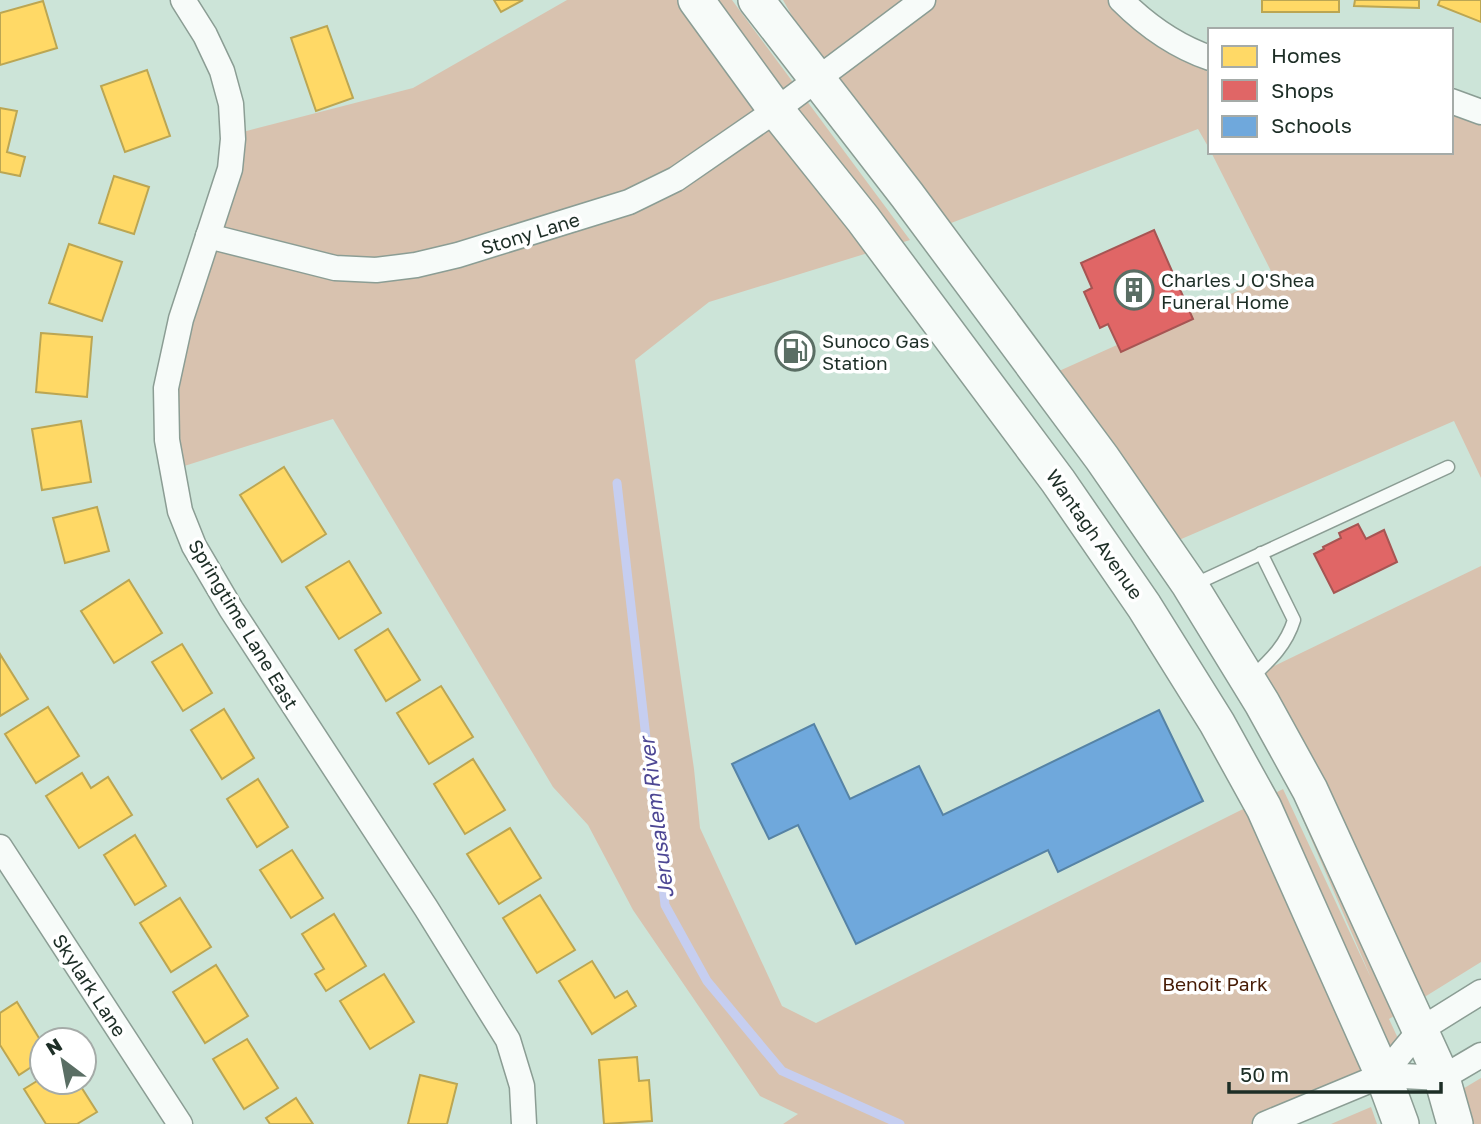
<svg xmlns="http://www.w3.org/2000/svg" width="1481" height="1124" font-family="'Golos Text',sans-serif">
<rect width="100%" height="100%" fill="#cce4d8"/>
<g fill="#d8c2af">
<polygon points="567,0 732,0 910,240 709,302 635,360 694,769 700,828 782,1006 816,1023 1283,789 1372,980 1243,681 1481,566 1481,962 1389,1019 1408,1060 1256,1124 783,1124 798,1114 760,1096 633,910 588,825 553,787 333,419 178,468 172,393 239,133 413,88"/>
<polygon points="783,0 1114,0 1210,63 1210,150 1198,129 917,236"/>
<polygon points="1451,105 1481,117 1481,478 1454,421 1149,553 1030,384 1273,275 1211,152 1451,152"/>
<polygon points="1481,1078 1481,1124 1471,1124 1461,1090"/>
<polygon points="1371,1107 1377,1124 1331,1124"/>
</g>
<g fill="#ffd966" stroke="#bba653" stroke-width="2">
<polygon points="494,0 523,0 501,12"/>
<rect x="1262" y="0" width="77" height="12"/>
<polygon points="1355,0 1419,0 1419,8 1354,6"/>
<polygon points="1440,0 1481,0 1481,22 1438,5"/>
<polygon points="43,1 57,48 0,65 0,13"/>
<polygon points="327,26 353,98 316,111 291,38"/>
<polygon points="147,70 170,136 125,152 101,86"/>
<polygon points="0,108 17,111 7,152 25,157 20,176 0,172"/>
<polygon points="114,176 149,187 134,234 99,223"/>
<polygon points="69,244 122,262 102,321 49,303"/>
<polygon points="41,333 92,337 87,397 36,392"/>
<polygon points="81,421 91,482 42,490 32,429"/>
<polygon points="284,467 326,534 282,562 240,495"/>
<polygon points="97,507 109,551 65,563 53,518"/>
<polygon points="349,561 381,613 339,639 306,587"/>
<polygon points="129,580 162,633 114,663 81,611"/>
<polygon points="388,629 420,680 386,701 355,650"/>
<polygon points="182,644 212,693 183,711 152,662"/>
<polygon points="0,654 28,699 0,716"/>
<polygon points="441,686 473,737 429,764 397,713"/>
<polygon points="48,707 79,756 36,783 5,734"/>
<polygon points="224,709 254,758 222,779 191,730"/>
<polygon points="473,759 505,810 465,834 434,784"/>
<polygon points="82,773 91,788 108,777 132,815 79,848 46,796"/>
<polygon points="258,779 288,827 257,847 227,799"/>
<polygon points="510,828 541,878 499,904 467,854"/>
<polygon points="135,835 166,886 135,905 104,855"/>
<polygon points="292,850 323,898 291,918 260,870"/>
<polygon points="540,895 575,950 537,973 503,918"/>
<polygon points="180,898 211,947 171,972 140,923"/>
<polygon points="334,914 366,966 326,991 315,974 324,969 302,934"/>
<polygon points="592,961 615,998 627,991 636,1006 592,1034 559,981"/>
<polygon points="216,965 248,1016 205,1043 173,992"/>
<polygon points="384,974 414,1022 370,1049 340,1001"/>
<polygon points="17,1002 42,1043 42,1060 19,1075 0,1045 0,1013"/>
<polygon points="247,1039 278,1088 244,1109 213,1059"/>
<polygon points="637,1057 639,1081 649,1080 652,1121 604,1124 599,1060"/>
<polygon points="420,1075 457,1084 447,1124 408,1124"/>
<polygon points="42,1078 42,1082 78,1082 97,1112 77,1124 46,1124 24,1089"/>
<polygon points="296,1098 313,1124 270,1124 266,1118"/>
</g>
<g fill="#e06666" stroke="#a65553" stroke-width="2">
<polygon points="1154,230 1193,319 1121,352 1108,324 1100,328 1084,292 1092,288 1081,263"/>
<polygon points="1358,524 1366,539 1384,530 1397,562 1334,593 1314,554 1324,549 1323,547 1341,538 1339,533"/>
</g>
<polygon fill="#6fa8dc" stroke="#5683a5" stroke-width="2" points="1159,710 1203,801 1058,872 1048,850 856,944 798,825 769,839 732,764 814,724 850,799 919,766 943,815"/>
<g fill="none" stroke-linecap="round" stroke-linejoin="round">
<polyline stroke="#c6cef0" stroke-width="9" points="617,483 665,905 707,981 782,1071 900,1124"/>
<g stroke="#8b9d94" stroke-width="15">
<g id="service">
<polyline points="1191,586 1448,467"/>
<path d="M1250,679c19,-18 36,-33 44,-59l-33,-67"/>
</g>
</g>
<g stroke="#8b9d94" stroke-width="27">
<g id="minor">
<polyline points="183,0 205,35 222,71 231,104 233,139 230,169 181,319 166,388 167,440 180,511 194,546 231,609 426,908 508,1040 522,1086 524,1124"/>
<path d="M1121,0c26,26 54,46 89,58"/>
<polyline points="1451,101 1481,112"/>
<polyline points="208,236 335,268 376,270 416,265 458,255 629,202 676,179 776,110 923,0"/>
<polyline points="0,847 180,1124"/>
<polyline points="1383,1075 1420,1030 1481,992"/>
<polyline points="1265,1124 1383,1075 1442,1078 1481,1055"/>
</g>
</g>
<g stroke="#8b9d94" stroke-width="38">
<g id="secondary">
<polyline points="696,0 776,110 863,219 1058,481 1144,606 1217,723 1264,808 1383,1075 1401,1124"/>
<polyline points="756,0 907,195 1102,458 1189,584 1262,703 1310,790 1442,1078 1455,1124"/>
</g>
</g>
<use href="#service" stroke="#f7fbf9" stroke-width="12"/>
<use href="#minor" stroke="#f7fbf9" stroke-width="24"/>
<use href="#secondary" stroke="#f7fbf9" stroke-width="35"/>
</g>
<defs>
<g id="building-ring" transform="scale(2.0125)"><circle r="9.5" fill="#fff" stroke="#5a6e64" stroke-width="1.5"/><path d="M-4-6H4V6H1V3H-1V6H-4ZM-2.5-4.3h1.7v1.8h-1.7ZM.8-4.3h1.7v1.8H.8ZM-2.5-1h1.7V.8h-1.7ZM.8-1h1.7V.8H.8Z" fill="#5a6e64"/></g>
<g id="fuel-ring" transform="scale(2.0125)"><circle r="9.5" fill="#fff" stroke="#5a6e64" stroke-width="1.5"/><path d="M-5.5-6h7V0h2V4h1.3V-2.5L3-4.5l.8-.8L6-3V5H2.5V1h-1V6h-7ZM-4.2-4.7v3.2H.2V-4.7Z" fill="#5a6e64"/></g>
</defs>
<g fill-rule="evenodd">
<use href="#building-ring" x="1134" y="290"/>
<use href="#fuel-ring" x="795" y="351"/>
</g>
<g text-anchor="middle" dominant-baseline="central" stroke-width="7" stroke-linejoin="round" paint-order="stroke">
<g font-size="19" fill="#1d2e26" stroke="#fff">
<text transform="translate(530 233) rotate(-17)">Stony Lane</text>
<text transform="translate(1095 534) rotate(55)">Wantagh Avenue</text>
<text transform="translate(244 624) rotate(59)">Springtime Lane East</text>
<text transform="translate(90 985) rotate(57)">Skylark Lane</text>
</g>
<g font-size="19" fill="#1d2e26" stroke="#fff" text-anchor="start">
<text x="1161" y="279">Charles J O'Shea<tspan x="1161" dy="22">Funeral Home</tspan></text>
<text x="822" y="340">Sunoco Gas<tspan x="822" dy="22">Station</tspan></text>
</g>
<g font-size="19" fill="#461b05" stroke="#fff">
<text x="1215" y="983">Benoit Park</text>
</g>
<g font-size="21" font-style="italic" fill="#4d4794" stroke="#fff">
<text transform="translate(656 818) rotate(-97)">Jerusalem River</text>
</g>
</g>
<rect x="1208" y="28" width="245" height="126" fill="#ffffff" stroke="#a5aba8" stroke-width="2"/>
<rect x="1222" y="46" width="35" height="21" fill="#ffd966" stroke="#a5aba8" stroke-width="2"/>
<text x="1271" y="63" font-size="21" fill="#1d2e26">Homes</text>
<rect x="1222" y="80" width="35" height="21" fill="#e06666" stroke="#a5aba8" stroke-width="2"/>
<text x="1271" y="98" font-size="21" fill="#1d2e26">Shops</text>
<rect x="1222" y="116" width="35" height="21" fill="#6fa8dc" stroke="#a5aba8" stroke-width="2"/>
<text x="1271" y="133" font-size="21" fill="#1d2e26">Schools</text>
<g transform="translate(63 1061) rotate(328)"><circle r="33" fill="#ffffff" stroke="#a5aba8" stroke-width="2"/>
<path d="M0-5L12 26L0 18L-12 26Z" fill="#5a6e64"/>
<text y="-10" font-size="19" font-weight="bold" text-anchor="middle" fill="#1d2e26">N</text>
</g>
<path d="M1229 1082v10h212v-10" fill="none" stroke="#1d2e26" stroke-width="3.5"/>
<text x="1240" y="1082" font-size="21" fill="#1d2e26" stroke="#ffffff" stroke-width="5" paint-order="stroke">50 m</text>
</svg>
